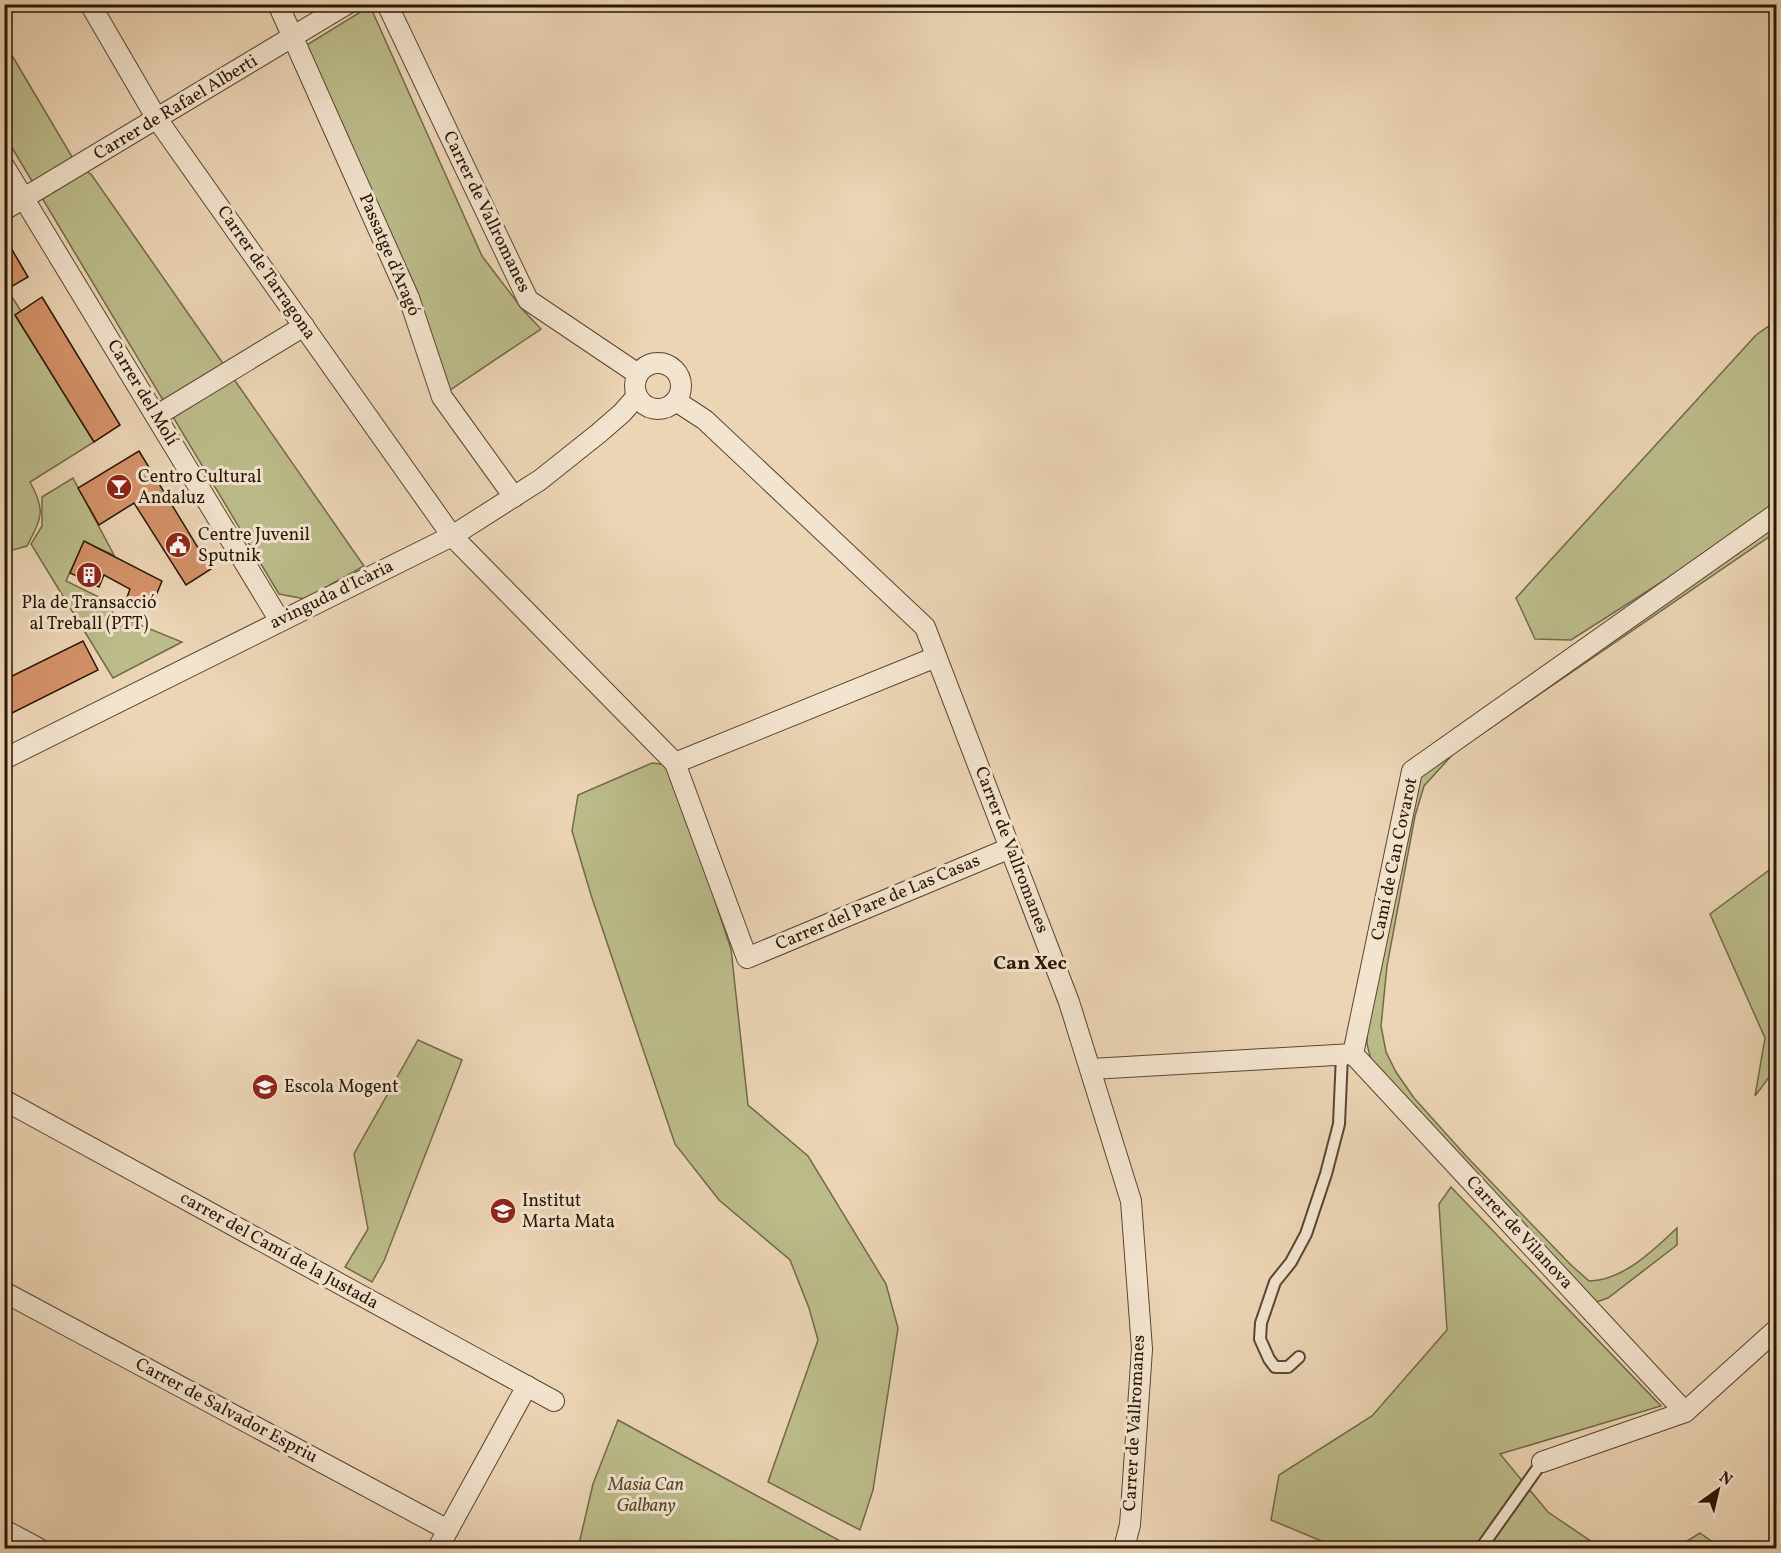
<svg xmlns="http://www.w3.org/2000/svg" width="1781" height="1553" font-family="Vollkorn,serif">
<rect width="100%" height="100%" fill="#ecd5b5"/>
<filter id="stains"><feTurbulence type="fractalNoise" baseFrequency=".00333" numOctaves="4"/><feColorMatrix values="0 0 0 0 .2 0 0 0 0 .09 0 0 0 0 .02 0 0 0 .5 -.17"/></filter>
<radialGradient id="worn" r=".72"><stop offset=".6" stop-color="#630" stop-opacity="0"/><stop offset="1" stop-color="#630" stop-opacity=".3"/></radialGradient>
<g fill="#bcbc8b" stroke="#736a48" stroke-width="1.5">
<polygon points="370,6 482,256 523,310 541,329 447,392 413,307 418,293 305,46"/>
<polygon points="4,42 78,167 91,174 364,566 305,599 279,594 5,136"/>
<path d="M7,289l14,22 -6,4 79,127 -64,40c16,29 12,35 -3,64l-22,6 -1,-261z"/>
<polygon points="1776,321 1776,509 1571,640 1535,639 1516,598 1756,335"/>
<polygon points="73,478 114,555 84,542 66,581 111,603 111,608 113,614 182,642 113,678 31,544 42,526 42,497"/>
<path d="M1776,521v11l-322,221 -30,33 -9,30 -28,150 -6,60 5,26 10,20 18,26 53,59 103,107 19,17c33,0 65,-31 88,-53v17l-69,53 -14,5 -223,-243 -4,-16v-14l50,-248 19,-24z"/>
<polygon points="652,763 670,765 731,949 748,1105 808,1156 886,1284 898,1328 873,1490 860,1530 768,1482 818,1340 809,1308 790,1260 719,1200 675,1144 591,895 572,831 578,795"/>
<polygon points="1776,865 1776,1068 1755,1096 1765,1038 1710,914"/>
<polygon points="418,1040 462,1060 384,1261 372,1282 345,1267 368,1229 354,1154"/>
<polygon points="1451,1187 1661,1406 1500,1454 1548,1512 1601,1548 1338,1548 1271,1520 1279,1475 1372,1416 1447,1330 1439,1204"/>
<polygon points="618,1420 853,1548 578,1548 593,1484"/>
<polygon points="1700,1533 1721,1548 1676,1548"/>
</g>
<g fill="#d59269" stroke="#2a1705" stroke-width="1.5">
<polygon points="4,236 28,277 4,291"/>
<polygon points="42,297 120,425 94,442 15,315"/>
<polygon points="139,451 211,569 186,585 134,503 99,525 78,488"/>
<polygon points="84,541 162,581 150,610 126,600 130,589 104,575 99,587 70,573"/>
<polygon points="83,641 98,670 4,717 4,680"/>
</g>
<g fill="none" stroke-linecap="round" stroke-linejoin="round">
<g stroke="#5a4631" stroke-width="14">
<g id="lane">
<polyline points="1299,1357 1288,1367 1275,1367 1269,1359 1260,1339 1261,1323 1275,1282 1291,1262 1306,1234 1326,1174 1339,1124 1342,1055"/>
<polyline points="1481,1548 1542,1462"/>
</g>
</g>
<g stroke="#5a4631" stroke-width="22">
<g id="street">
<polyline points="90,4 157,119 452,536 675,763 747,958 1010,848"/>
<polyline points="278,4 409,298 442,397 514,497"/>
<polyline points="387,4 528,300 638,374"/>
<polyline points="4,166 280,621"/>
<polyline points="4,210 347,4"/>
<circle cx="658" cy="386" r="23"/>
<polyline points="676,401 705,420 925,627 1069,1002 1131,1201 1142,1349 1130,1525 1124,1548"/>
<polyline points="156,416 304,326"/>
<polyline points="4,759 452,536 540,480 599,433 622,413 637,396"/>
<polyline points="675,763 936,657"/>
<polyline points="1353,1054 1412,771 1776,514"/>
<polyline points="1353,1054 1685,1412"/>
<polyline points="1091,1069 1353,1054"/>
<polyline points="4,1100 554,1401"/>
<polyline points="4,1292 448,1530"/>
<polyline points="1542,1462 1685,1412 1776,1330"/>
<polyline points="4,1530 38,1548"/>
<polyline points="438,1548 527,1386"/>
</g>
</g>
<use href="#lane" stroke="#f3e4cf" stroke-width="10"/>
<use href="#street" stroke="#f3e4cf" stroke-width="20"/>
</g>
<defs>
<g id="bar-disc" transform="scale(1.35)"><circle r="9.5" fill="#8f2418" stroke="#f3e4cf"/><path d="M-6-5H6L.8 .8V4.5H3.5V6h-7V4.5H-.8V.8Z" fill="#fff"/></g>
<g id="civic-disc" transform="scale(1.35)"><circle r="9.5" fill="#8f2418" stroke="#f3e4cf"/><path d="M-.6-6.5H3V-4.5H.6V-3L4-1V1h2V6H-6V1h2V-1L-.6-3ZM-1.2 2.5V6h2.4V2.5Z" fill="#fff"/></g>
<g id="building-disc" transform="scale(1.35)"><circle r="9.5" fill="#8f2418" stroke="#f3e4cf"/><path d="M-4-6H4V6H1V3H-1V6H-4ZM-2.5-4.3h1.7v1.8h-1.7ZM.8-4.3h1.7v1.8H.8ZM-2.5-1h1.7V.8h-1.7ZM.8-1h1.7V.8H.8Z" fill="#fff"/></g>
<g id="school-disc" transform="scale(1.35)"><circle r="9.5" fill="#8f2418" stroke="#f3e4cf"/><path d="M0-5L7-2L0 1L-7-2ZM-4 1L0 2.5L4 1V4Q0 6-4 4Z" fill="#fff"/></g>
</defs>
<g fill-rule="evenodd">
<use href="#bar-disc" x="119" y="487"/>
<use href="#civic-disc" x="178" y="545"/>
<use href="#building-disc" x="89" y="575"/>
<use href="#school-disc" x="265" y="1087"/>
<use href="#school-disc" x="503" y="1211"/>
</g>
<g text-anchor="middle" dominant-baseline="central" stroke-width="6" stroke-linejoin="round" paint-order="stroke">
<g font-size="18" fill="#2a1705" stroke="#f3e4cf">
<text transform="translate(176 108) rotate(-31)">Carrer de Rafael Alberti</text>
<text transform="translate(486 212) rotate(64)">Carrer de Vallromanes</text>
<text transform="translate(389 255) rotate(67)">Passatge d'Aragó</text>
<text transform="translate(266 273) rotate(55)">Carrer de Tarragona</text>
<text transform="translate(142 393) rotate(59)">Carrer del Molí</text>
<text transform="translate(332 595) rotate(-26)">avinguda d'Icària</text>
<text transform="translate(1011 850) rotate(69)">Carrer de Vallromanes</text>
<text transform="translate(1395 859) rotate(-78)">Camí de Can Covarot</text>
<text transform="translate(878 903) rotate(-23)">Carrer del Pare de Las Casas</text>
<text transform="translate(1519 1233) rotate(47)">Carrer de Vilanova</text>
<text transform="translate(279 1251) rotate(29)">carrer del Camí de la Justada</text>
<text transform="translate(226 1411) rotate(28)">Carrer de Salvador Espriu</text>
<text transform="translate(1135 1423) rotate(-87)">Carrer de Vallromanes</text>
</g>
<g font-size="18" fill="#2a1705" stroke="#f3e4cf" text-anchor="start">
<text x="138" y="477">Centro Cultural<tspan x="138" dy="21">Andaluz</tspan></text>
<text x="198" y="535">Centre Juvenil<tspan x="198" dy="21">Sputnik</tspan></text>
<text x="89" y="603" text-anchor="middle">Pla de Transacció<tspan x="89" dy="21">al Treball (PTT)</tspan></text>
<text x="284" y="1087">Escola Mogent</text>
<text x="522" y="1201">Institut<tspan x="522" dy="21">Marta Mata</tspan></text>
</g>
<g font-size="18" font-style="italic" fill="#56492d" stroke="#f3e4cf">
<text x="646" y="1485">Masia Can<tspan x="646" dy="21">Galbany</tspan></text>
</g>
<g font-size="20" font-weight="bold" fill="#2a1705" stroke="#f3e4cf">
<text x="1030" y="964">Can Xec</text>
</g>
</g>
<rect width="1781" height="1553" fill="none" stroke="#ecd5b5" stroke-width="24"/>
<rect x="6" y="6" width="1769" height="1541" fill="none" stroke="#2a1705" stroke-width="3"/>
<rect x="12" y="12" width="1757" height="1529" fill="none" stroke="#2a1705" stroke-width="1.5"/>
<g transform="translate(1718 1490) rotate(34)" stroke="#f3e4cf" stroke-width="4.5" paint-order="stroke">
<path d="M0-4.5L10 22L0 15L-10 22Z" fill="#2a1705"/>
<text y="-9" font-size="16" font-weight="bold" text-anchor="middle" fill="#2a1705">N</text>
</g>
<rect width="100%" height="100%" filter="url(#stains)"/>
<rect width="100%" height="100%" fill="url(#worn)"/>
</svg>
